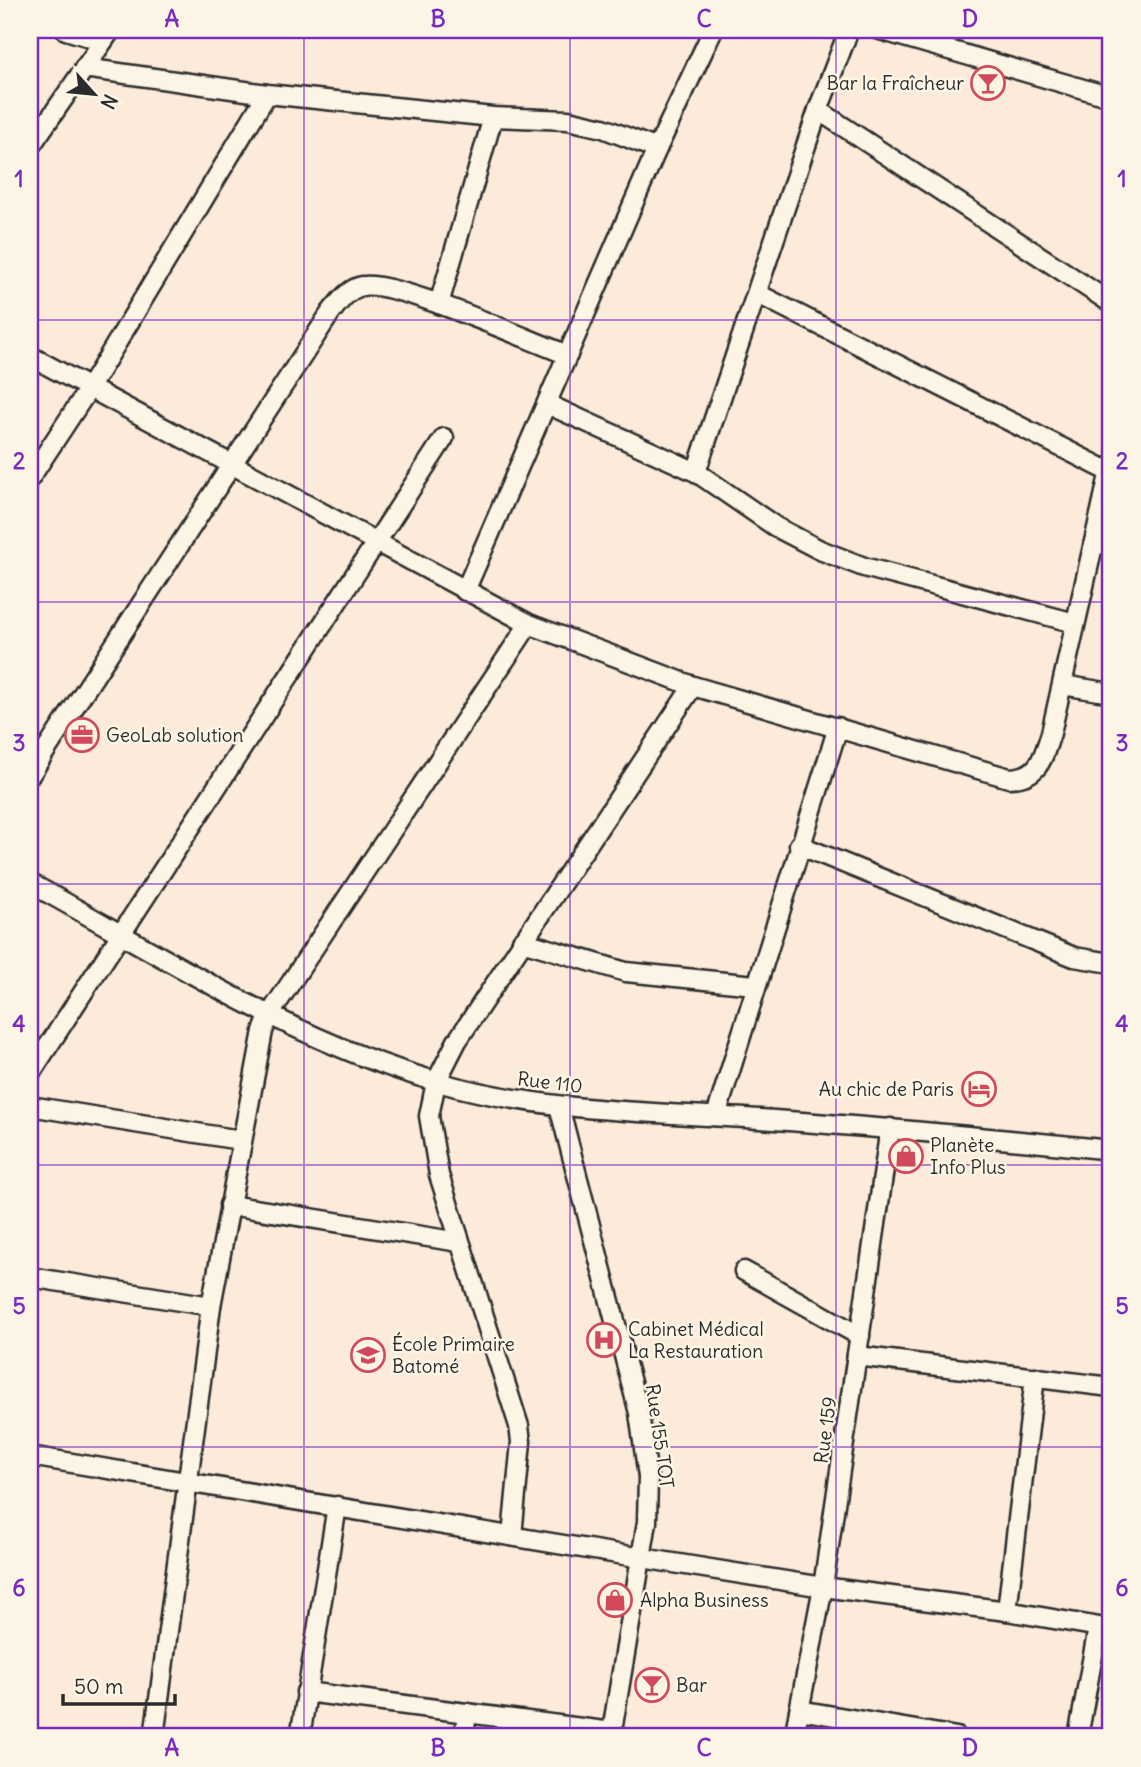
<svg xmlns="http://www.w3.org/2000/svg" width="1141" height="1767" font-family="Delius,sans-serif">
<rect width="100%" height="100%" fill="#fcebda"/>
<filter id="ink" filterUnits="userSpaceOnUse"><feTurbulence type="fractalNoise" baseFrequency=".0143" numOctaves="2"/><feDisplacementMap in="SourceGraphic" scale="14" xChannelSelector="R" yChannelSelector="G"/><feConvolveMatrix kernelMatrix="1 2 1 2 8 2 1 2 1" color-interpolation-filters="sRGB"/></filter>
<g filter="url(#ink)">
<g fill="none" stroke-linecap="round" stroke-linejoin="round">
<g stroke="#2b2b2b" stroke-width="23">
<g id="street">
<polyline points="66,30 103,41"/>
<polyline points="880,30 1111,97"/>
<polyline points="84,68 267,94 493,117 568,120 603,128 657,149"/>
<polyline points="818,110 1111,303"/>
<polyline points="30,147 111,30"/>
<polyline points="758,294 1110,472"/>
<polyline points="439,304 493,117"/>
<path d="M30,356l499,268 164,62 316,92c30,0 34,-20 42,-45l60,-267"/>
<polyline points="547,404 696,472 776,527 820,550 864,567 1075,623"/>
<polyline points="696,472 818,110 849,30"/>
<polyline points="30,478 90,387 267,94"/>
<polyline points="1094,543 1111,546"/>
<polyline points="465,591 657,149 713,30"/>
<polyline points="1063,685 1111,693"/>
<path d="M30,775l301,-463c9,-11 18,-24 32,-26 32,-6 167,55 205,69"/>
<polyline points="799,845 1074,957 1111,963"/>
<path d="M30,883c131,72 263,158 408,199 104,30 214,30 322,37 117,8 234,19 351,31"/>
<polyline points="522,941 626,972 755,985"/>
<polyline points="30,1074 444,438"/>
<polyline points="30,1106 240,1140"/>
<polyline points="559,1106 639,1413 648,1477 647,1522 611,1737"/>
<polyline points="716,1116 838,727"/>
<polyline points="229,1205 459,1242"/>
<polyline points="744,1271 860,1336"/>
<polyline points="30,1277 211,1306"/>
<polyline points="857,1356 1111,1387"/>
<polyline points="30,1456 642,1558 823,1587 1007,1611 1111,1629"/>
<polyline points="512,1536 521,1442 519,1426 439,1175 429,1116 436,1082 457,1041 693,686"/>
<polyline points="1007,1611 1035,1377"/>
<polyline points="306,1692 612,1732"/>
<polyline points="799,1710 957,1737"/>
<polyline points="154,1737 211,1306 263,1031 270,1014 529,624"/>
<polyline points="300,1737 337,1506"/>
<polyline points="464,1737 467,1713"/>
<polyline points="794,1737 823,1587 890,1128"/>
<polyline points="1078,1737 1098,1628"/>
</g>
</g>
<use href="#street" stroke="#fcf5e5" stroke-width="18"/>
</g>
</g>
<path fill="none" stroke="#7b2cbf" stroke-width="2" stroke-opacity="0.55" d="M304,30v1707M570,30v1707M836,30v1707M30,320h1081M30,602h1081M30,884h1081M30,1165h1081M30,1447h1081"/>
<defs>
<g id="bar-ring" transform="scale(1.75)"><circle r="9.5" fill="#fcf5e5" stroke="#d1495b" stroke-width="1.5"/><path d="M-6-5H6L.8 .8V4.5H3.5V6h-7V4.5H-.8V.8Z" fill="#d1495b"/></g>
<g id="office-ring" transform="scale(1.75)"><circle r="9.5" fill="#fcf5e5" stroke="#d1495b" stroke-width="1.5"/><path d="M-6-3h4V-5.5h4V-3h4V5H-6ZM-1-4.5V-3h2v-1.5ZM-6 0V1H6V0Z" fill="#d1495b"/></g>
<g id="hotel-ring" transform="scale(1.75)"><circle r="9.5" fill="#fcf5e5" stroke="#d1495b" stroke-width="1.5"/><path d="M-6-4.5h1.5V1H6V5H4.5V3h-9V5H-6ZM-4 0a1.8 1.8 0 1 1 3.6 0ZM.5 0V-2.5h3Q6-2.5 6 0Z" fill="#d1495b"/></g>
<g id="shop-ring" transform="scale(1.75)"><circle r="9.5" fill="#fcf5e5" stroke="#d1495b" stroke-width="1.5"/><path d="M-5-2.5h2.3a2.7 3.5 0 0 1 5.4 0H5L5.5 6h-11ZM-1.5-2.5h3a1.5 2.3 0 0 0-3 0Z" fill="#d1495b"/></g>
<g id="hospital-ring" transform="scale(1.75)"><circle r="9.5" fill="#fcf5e5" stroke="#d1495b" stroke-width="1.5"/><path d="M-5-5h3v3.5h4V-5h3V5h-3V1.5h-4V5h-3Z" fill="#d1495b"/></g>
<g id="school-ring" transform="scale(1.75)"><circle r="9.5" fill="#fcf5e5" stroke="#d1495b" stroke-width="1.5"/><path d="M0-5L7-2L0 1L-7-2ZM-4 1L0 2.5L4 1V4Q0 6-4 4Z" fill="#d1495b"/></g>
</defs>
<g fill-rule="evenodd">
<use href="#bar-ring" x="988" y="83"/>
<use href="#office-ring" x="82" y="735"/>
<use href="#hotel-ring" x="979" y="1089"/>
<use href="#shop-ring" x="906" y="1156"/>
<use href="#hospital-ring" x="604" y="1340"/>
<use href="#school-ring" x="368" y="1355"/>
<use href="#shop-ring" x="615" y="1600"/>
<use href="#bar-ring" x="652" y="1685"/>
</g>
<g text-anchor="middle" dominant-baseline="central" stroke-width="5" stroke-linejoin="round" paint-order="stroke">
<g font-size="19" fill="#2b2b2b" stroke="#fcf5e5" text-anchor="start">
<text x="964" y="83" text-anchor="end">Bar la Fraîcheur</text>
<text x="106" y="735">GeoLab solution</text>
<text x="954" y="1089" text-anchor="end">Au chic de Paris</text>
<text x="930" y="1145">Planète<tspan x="930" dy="22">Info Plus</tspan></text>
<text x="628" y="1329">Cabinet Médical<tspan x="628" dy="22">La Restauration</tspan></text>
<text x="392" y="1344">École Primaire<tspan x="392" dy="22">Batomé</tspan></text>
<text x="640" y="1600">Alpha Business</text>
<text x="676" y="1685">Bar</text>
</g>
<g font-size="19" fill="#2b2b2b" stroke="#fcf5e5">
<text transform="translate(550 1082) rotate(7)">Rue 110</text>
<text transform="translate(825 1430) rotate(-82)">Rue 159</text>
<text transform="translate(660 1436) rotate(82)">Rue 155 TOT</text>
</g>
</g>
<rect width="1141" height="1767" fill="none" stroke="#fcf5e5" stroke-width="77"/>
<g transform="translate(94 94) rotate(117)" stroke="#fcf5e5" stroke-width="5" paint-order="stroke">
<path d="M0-5L12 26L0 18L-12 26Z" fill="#2b2b2b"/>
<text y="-10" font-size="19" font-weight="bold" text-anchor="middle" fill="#2b2b2b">N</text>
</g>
<path d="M63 1694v10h112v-10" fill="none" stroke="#2b2b2b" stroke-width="3.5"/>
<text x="74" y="1694" font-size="21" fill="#2b2b2b" stroke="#fcf5e5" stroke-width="5" paint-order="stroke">50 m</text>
<rect x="38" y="38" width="1064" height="1690" fill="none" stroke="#7b2cbf" stroke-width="2.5"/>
<g font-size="23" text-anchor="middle" font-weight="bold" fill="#7b2cbf">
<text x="172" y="27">A</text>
<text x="438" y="27">B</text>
<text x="704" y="27">C</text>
<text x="970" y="27">D</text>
<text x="19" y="187">1</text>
<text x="1122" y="187">1</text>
<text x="19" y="469">2</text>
<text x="1122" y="469">2</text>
<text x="19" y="751">3</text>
<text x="1122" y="751">3</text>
<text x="19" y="1032">4</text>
<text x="1122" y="1032">4</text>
<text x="19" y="1314">5</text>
<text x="1122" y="1314">5</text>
<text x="19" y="1596">6</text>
<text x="1122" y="1596">6</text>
<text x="172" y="1756">A</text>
<text x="438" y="1756">B</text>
<text x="704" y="1756">C</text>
<text x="970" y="1756">D</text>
</g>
</svg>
